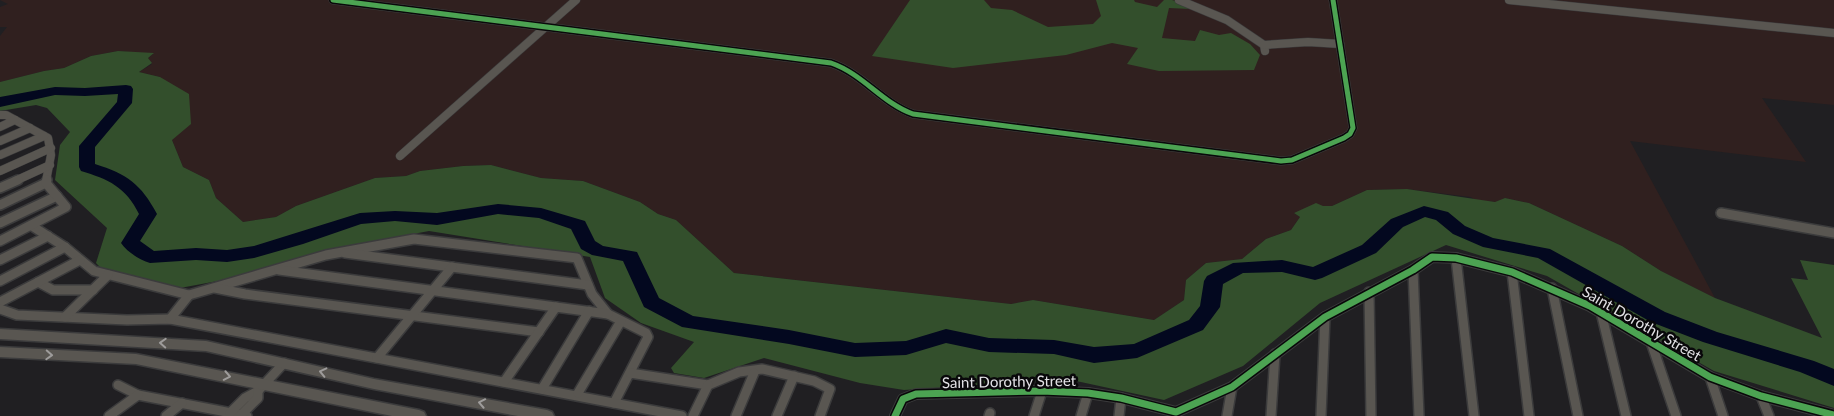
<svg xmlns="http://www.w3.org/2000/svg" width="1834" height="416" font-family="Lato,sans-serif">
<rect width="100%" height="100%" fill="#201f22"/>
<polygon fill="#30201f" points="0,0 1834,0 1834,105 1762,98 1806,162 1630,141 1715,298 1661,271 1622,246 1529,203 1505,198 1496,202 1475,200 1471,197 1407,189 1367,190 1332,206 1294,213 1300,217 1291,230 1266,239 1242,259 1206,263 1186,280 1184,300 1154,320 1033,300 1011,304 734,273 676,220 658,214 640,202 583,181 541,178 491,165 463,166 420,171 406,176 375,178 296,206 276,217 243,222 216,198 209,180 183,167 172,140 160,77 139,72 152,64 148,58 153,54 118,51 91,56 64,68 44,71 0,82 0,36 7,27 0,27 0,7 8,4"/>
<g fill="#334f2c">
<polygon points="910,0 984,0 991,8 1012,10 1048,27 1093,24 1101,16 1096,0 1134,0 1135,2 1157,7 1164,0 1172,0 1192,6 1191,9 1169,8 1162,38 1195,41 1200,30 1219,35 1231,33 1250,44 1260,55 1254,70 1159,71 1127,64 1138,48 1112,43 1066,55 953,68 872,56"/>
<polygon points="118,51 154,53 148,58 152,63 139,72 160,77 189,94 191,124 172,140 183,167 209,180 216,198 243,222 276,217 296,206 375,178 406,176 420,171 463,166 491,165 541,178 583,181 640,202 658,214 676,220 734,273 1011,304 1033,300 1154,320 1184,300 1186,280 1206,263 1242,259 1266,239 1291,230 1300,217 1294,213 1316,203 1323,206 1332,206 1367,190 1407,189 1495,202 1505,198 1529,203 1622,246 1661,271 1715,298 1822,338 1791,278 1808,280 1800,260 1834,265 1834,408 1714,371 1547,276 1446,245 1320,303 1243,366 1164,400 1067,379 904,390 860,383 764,358 704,378 674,373 671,368 694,342 641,323 605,298 590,257 429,231 333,249 234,278 180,288 101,268 96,263 107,228 55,180 60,145 70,132 47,108 36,105 0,111 0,82 44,71 64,68 91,56"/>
</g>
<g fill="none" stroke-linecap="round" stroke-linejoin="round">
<path fill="#03081f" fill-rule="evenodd" d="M126,85l5,1 2,3 -1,14 -37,44v17c32,10 46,20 62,50l-17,27 14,10 42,-3 31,2 27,-4 106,-33 35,-2 42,2 61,-9 43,4 44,13 10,20 8,5 34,6 22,46 34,18 96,14 66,13 51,-2 40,-12 43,9 65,2 40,7 40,-3 55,-24 11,-14 4,-25 3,-5 26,-13 49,-3 31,7 49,-22 29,-26 33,-13 24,6 17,14 28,12 57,11 115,63 52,20 97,29 20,8v17l-34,-14 -97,-30 -52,-20 -113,-64 -55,-11 -30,-13 -17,-14 -11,-3 -22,10 -27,26 -54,25 -7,2 -33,-8 -39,1 -20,11 -3,23 -17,23 -66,28 -43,5 -40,-9 -65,-2 -43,-9 -40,12 -51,2 -66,-13 -107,-17 -38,-20 -21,-46 -31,-6 -11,-6 -10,-20 -32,-11 -41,-4 -61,11 -42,-4 -34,3 -58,20 -49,14 -27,4 -31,-2 -46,3c-10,-3 -23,-11 -29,-20l18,-29c-13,-27 -31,-35 -58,-43l-2,-4v-21l38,-44 1,-8 -33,2 -30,-1 -55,12v-10l55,-10 30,1z"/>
<g stroke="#3b3b3c" stroke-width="9">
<g id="minor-far1">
<path d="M333,0l498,63c32,11 51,40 82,51l368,47 11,-1 52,-22 6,-4 3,-6 -20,-128"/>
<polyline points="1179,0 1227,20 1264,45 1265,51"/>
<polyline points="1509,0 1834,33"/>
<polyline points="1264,45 1308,42 1340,44"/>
<polyline points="0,115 6,115 48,138 51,155 46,181"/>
<polyline points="0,127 15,120"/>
<polyline points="0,141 30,128"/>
<polyline points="0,155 44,136"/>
<polyline points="400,156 576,0"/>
<polyline points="0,171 51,148"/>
<polyline points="15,181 50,165"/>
</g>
</g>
<g stroke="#3b3b3c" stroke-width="12">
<g id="minor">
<polyline points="0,188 18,180"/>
<polyline points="0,205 46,183"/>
<polyline points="1721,213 1834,233"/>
<polyline points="0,223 57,196"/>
<polyline points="32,226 65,247 94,271 189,295 326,255 414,239 577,258 592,294 608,314 646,333 648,337 614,403"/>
<polyline points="0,241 66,207 46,183 47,180"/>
<polyline points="345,253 588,285"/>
<polyline points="1456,258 1474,416"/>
<polyline points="0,260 48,236"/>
<polyline points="279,270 608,314"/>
<polyline points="1413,270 1419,416"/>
<polyline points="1512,272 1529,416"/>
<polyline points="0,281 65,247"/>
<polyline points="38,282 53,290 93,290"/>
<polyline points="215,288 245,294 539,332"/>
<polyline points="1552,288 1578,416"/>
<polyline points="1369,292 1371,416"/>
<polyline points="0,302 80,260"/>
<polyline points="0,309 17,315 127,320 170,319 682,416"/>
<polyline points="1601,312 1626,416"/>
<polyline points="65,317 108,275"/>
<polyline points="170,319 189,295"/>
<polyline points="1651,342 1676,416"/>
<polyline points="377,358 452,267"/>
<polyline points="630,373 708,385 739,372 762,369 814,381 830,389 820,416"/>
<polyline points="1710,377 1723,416"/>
<polyline points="504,382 556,307"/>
<polyline points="118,385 138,395 247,416"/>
<polyline points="542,389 589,311"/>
<polyline points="578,393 621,321"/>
<polyline points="1761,396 1769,416"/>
<polyline points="230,413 245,398 258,391 284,363"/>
<polyline points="241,415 258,398 258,391"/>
<polyline points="109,416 138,395"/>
<polyline points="166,416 182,403"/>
<polyline points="693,416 708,385"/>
<polyline points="736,416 754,373"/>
<polyline points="777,416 794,376"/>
<polyline points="895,416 903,399 916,394 1042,391 1088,393 1121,398 1176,412 1232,387 1325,317 1413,270 1432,257 1456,258 1512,272 1590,306 1710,377 1761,396 1834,415"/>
<polyline points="989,416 990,413"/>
<polyline points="1034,416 1042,391"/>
<polyline points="1081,416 1088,393"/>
<polyline points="1119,416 1121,398"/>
<polyline points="1227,416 1232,387"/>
<polyline points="1271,416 1275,354"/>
<polyline points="1321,416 1325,317"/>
</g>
</g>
<g stroke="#3b3b3c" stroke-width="3">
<g id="tertiary">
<polygon points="0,329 206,341 374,379 547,410 552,412 554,416 518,416 374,389 206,351 0,339"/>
<polygon points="0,347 136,354 419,410 424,412 426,416 392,416 136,364 0,357"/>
</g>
</g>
<use href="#minor-far1" stroke="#595651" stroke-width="8"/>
<use href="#minor" stroke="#595651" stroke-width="9"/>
<use href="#tertiary" fill="#595651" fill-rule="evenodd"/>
<g stroke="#09080a" stroke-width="8">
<path id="cycleway-far1" d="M333,0l498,63c32,11 51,40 82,51l368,47 11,-1 52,-22 6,-4 3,-6 -20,-128"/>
</g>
<g stroke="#09080a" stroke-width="10">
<polyline id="cycleway" points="895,416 903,399 916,394 1042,391 1088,393 1121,398 1176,412 1232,387 1325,317 1413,270 1432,257 1456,258 1512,272 1590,306 1710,377 1761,396 1834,415"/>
</g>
<use href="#cycleway-far1" stroke="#4ca352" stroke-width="5"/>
<use href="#cycleway" stroke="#4ca352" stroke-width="7"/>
</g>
<defs><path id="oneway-chevron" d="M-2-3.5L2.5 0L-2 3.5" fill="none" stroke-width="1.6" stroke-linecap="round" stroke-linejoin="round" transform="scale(1.25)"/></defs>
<g stroke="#9e9c9b">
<use href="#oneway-chevron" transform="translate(163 343) rotate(-177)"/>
<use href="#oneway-chevron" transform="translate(49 355) rotate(3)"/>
<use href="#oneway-chevron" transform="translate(323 372) rotate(-167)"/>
<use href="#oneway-chevron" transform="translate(227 376) rotate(11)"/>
<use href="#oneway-chevron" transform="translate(482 403) rotate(-169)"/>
</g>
<g text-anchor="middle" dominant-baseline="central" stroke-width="5" stroke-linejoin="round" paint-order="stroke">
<g font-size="15" fill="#e2e1e5" stroke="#09080a">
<text transform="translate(1642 323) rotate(30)">Saint Dorothy Street</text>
<text transform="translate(1009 381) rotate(-1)">Saint Dorothy Street</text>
</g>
</g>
</svg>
